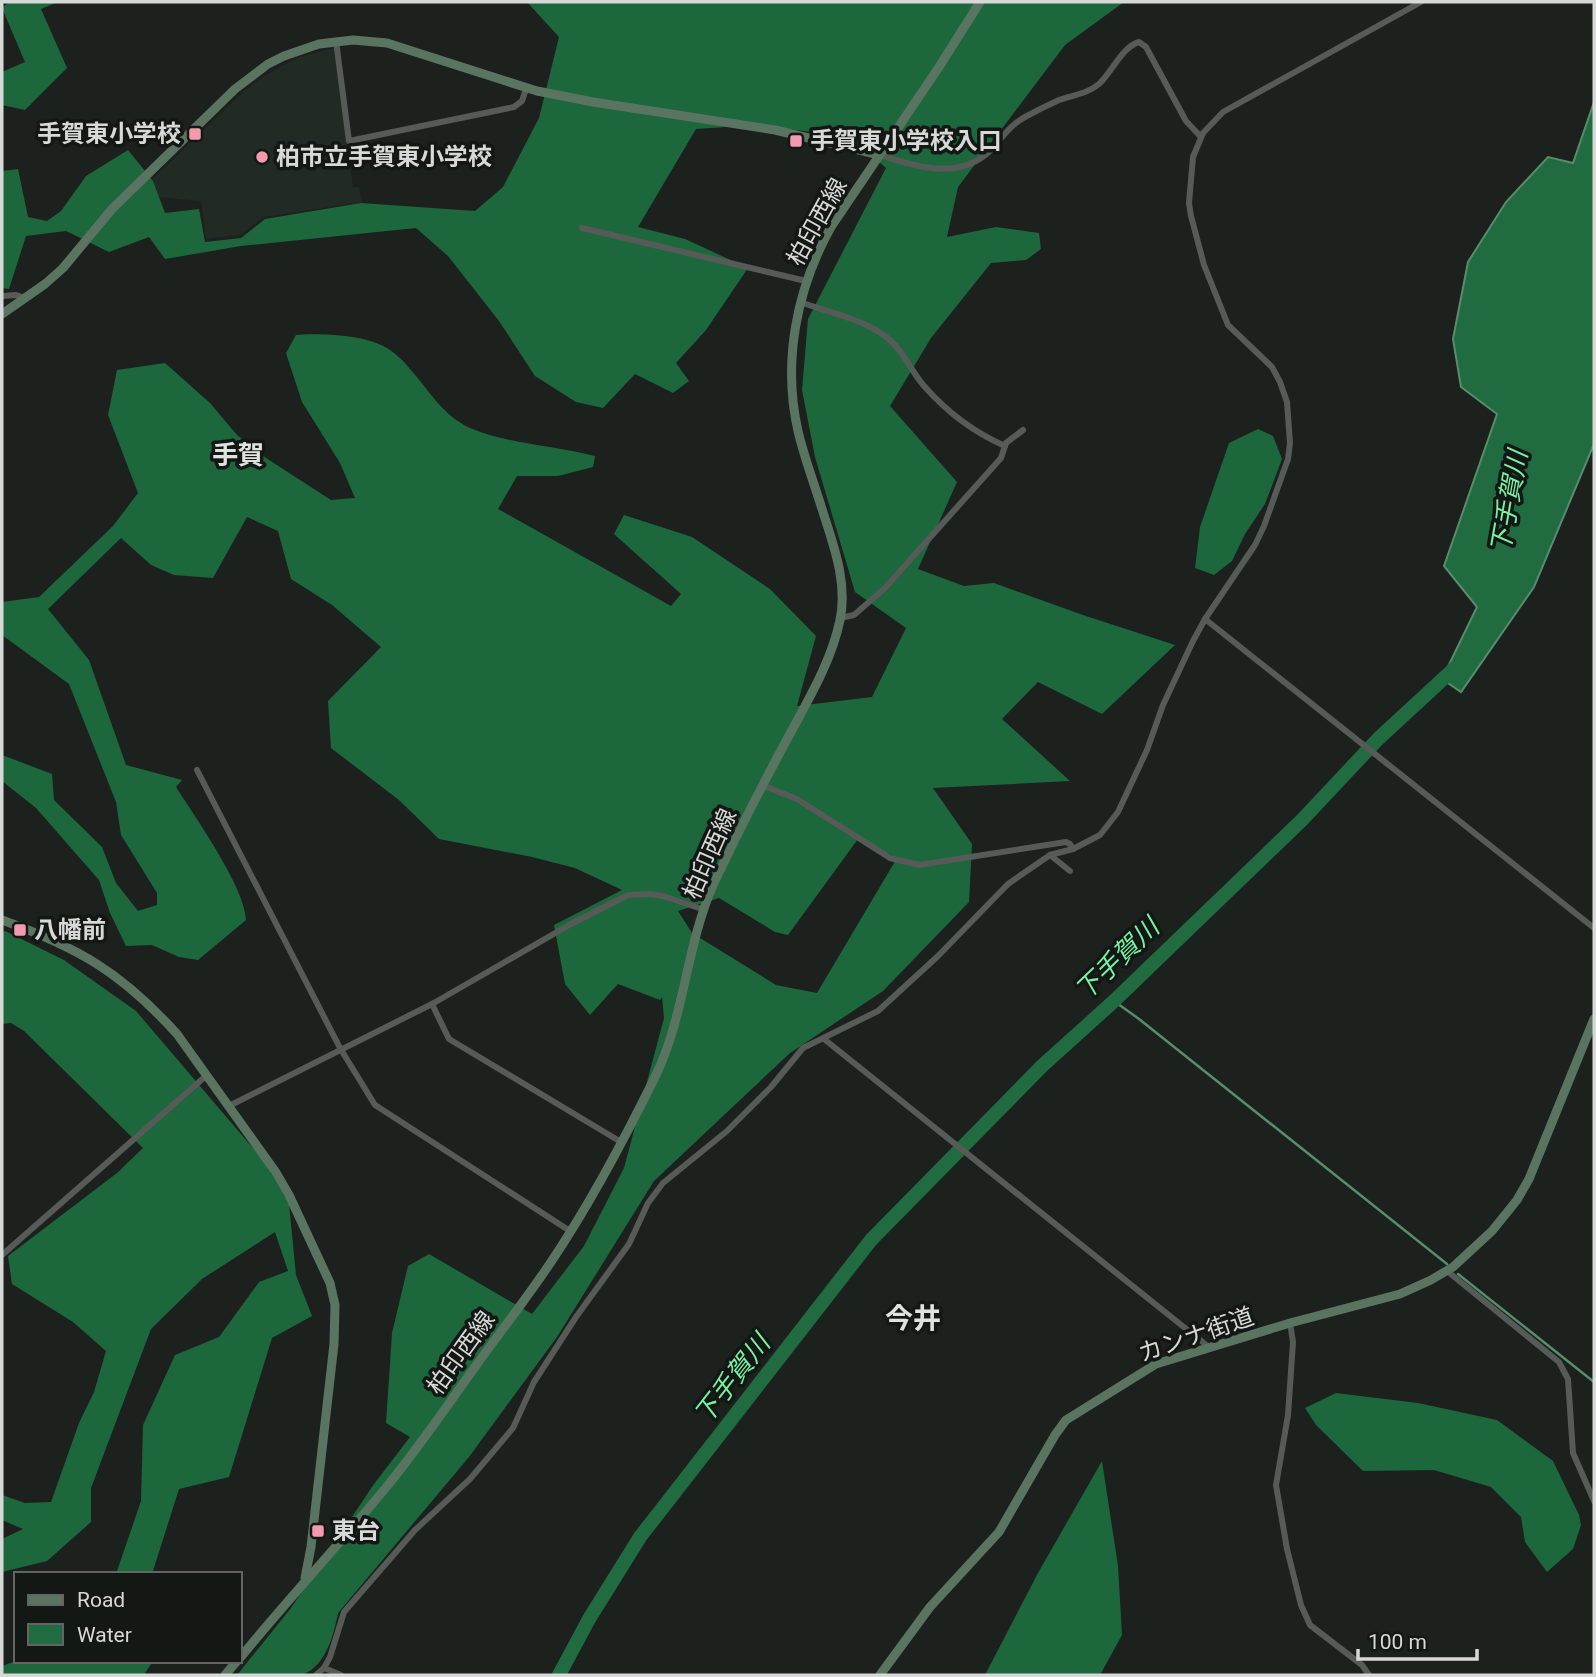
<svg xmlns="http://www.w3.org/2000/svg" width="1596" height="1677" font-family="Roboto,'Noto Sans JP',sans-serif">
<rect width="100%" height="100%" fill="#1d211e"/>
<polygon fill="#212b24" points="334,48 353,187 359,187 362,202 264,217 240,235 206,239 201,201 136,195 244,91 264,76 299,57"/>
<g fill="#1c673c" fill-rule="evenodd">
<polygon points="9,2 58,2 41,9 67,68 25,110 2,105 2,72 25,62 2,8"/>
<path d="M527,2h597l-59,43 -107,142 -11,50 49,-10 43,6 2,16 -15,11 -35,3 -60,75 -41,68 67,76 -39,87 46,17 30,-3 89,32 92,30 -73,69 -64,-32 -36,37 68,62 -137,7 39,56 -3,58 -86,89 -93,62 -136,128 -97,156 -88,120 -131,156c-4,21 -12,52 -34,61 -11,3 -52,1 -67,1l54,-67 83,-124 36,-47 -24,-14 6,-90 16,-67 21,-12 103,60 52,-68 40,-78 40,-150 -2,-21 -2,3 -42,-16 -28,31 -25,-31 -11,-59 68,-35 -47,-22 -43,-11 -93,-18 -40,-39 -68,-52 -3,-47 53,-54 -49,-42 -41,-26 -13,-48 -31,-14 -34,61 -39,-3 -23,-10 -30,-27 -73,71 41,51 37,105 56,15 -6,7c19,30 69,100 70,133l-48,40 -19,-3 -27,-12 -26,1 -16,-33 -11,-33 -63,-72 -34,-27v-26l50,19 2,26 48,47 14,36 22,28 19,-6v-12l-36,-58 -5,-33 -47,-118 -67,-49v-33l37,-5 74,-71 25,-33 -30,-78 9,-45 48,-7 45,40 27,32 29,23 65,42 24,-2 -15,-35 -38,-61 -16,-49 10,-18c24,-2 68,0 89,12 8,4 19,14 24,21 20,22 33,47 61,60 34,15 87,18 125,28l-2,11 -35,9h-41l-19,33 173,97 10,-12 -67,-60 10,-19 68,22 78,52 46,47 -19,70 75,-9 34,-69 -51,-36 -40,-135 -13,-67 6,-71 78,-151 -24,-21 -42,-14 -65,-8 -59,4 -58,98 47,12 63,29 -42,62 -30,33 13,18 -16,12 -38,-19 -32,34 -27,-6 -41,-26 -36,-55 -51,-65 -32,-28 -175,18 -76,13 -16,-22 -40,15 -43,-21 -40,5 -17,53 -7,-1v-117l16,-2 10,48 19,4 14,-10 25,-35 42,-26 25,31 12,32 34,-4 6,33 36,-4 24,-19 96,-16 114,8 28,-24 36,-69 20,-81zM858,839l39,19 -80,135 -41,-8 -84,-52 -14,-22 41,-13 56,34 13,3z"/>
<polygon points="1258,429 1273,436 1282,459 1265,504 1245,534 1232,561 1214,575 1195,568 1200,527 1229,443"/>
<polygon points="5,931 64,960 136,1011 264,1161 289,1204 296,1275 312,1316 272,1338 229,1477 179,1489 152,1574 116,1574 141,1501 143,1425 175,1355 219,1337 259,1282 288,1271 275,1232 202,1279 151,1329 91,1488 91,1522 47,1561 2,1572 2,1539 23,1529 2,1520 2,1495 25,1503 51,1502 79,1423 94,1392 106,1351 73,1322 12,1284 8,1256 117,1173 143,1148 24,1031 11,1023 2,1024 2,932"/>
<polygon points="1336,1393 1418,1403 1497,1420 1553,1461 1579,1515 1581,1525 1573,1549 1547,1572 1525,1542 1521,1517 1491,1487 1434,1470 1363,1471 1316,1425 1305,1408"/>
<polygon points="1102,1461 1118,1566 1122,1635 1100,1675 985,1675 1038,1573"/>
<polygon points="16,1661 153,1661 144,1675 2,1675 2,1666"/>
</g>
<polygon fill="#216b40" stroke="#578c6d" stroke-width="2" points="1594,102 1594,444 1534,587 1461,692 1442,679 1477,607 1444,566 1497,414 1461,387 1453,339 1468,262 1506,202 1548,157 1573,163"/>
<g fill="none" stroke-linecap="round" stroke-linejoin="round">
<g stroke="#578c6d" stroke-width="2.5">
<polyline points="1114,1001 1139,1019 1447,1264"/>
<polyline points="1458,1274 1594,1382"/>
</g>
<polyline stroke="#216b40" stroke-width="14" points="559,1675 589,1619 640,1537 871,1240 1042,1066 1114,1001 1302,820 1378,739 1456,667"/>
<g stroke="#565b57" stroke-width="6">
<polyline points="336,41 349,141 514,107 522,101 526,89"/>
<path d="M880,155c38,12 79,26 111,-5 11,-12 19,-25 34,-33 11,-6 23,-12 34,-17 14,-5 28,-6 40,-16 13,-12 23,-37 40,-42l7,5 40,74 15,16"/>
<polyline points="582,228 806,281"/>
<polyline points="2,296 16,295 26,298"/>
<path d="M800,302c28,10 60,16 85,34 18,13 25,34 39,50 23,26 49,46 81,60"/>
<polyline points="840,618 854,615 885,588 1001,458 1006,443 1023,430"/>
<polyline points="1205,619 1594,928"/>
<polyline points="197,770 340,1048 375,1105 570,1231"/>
<polyline points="762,785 797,799 890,858 919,865 1066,842 1070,844 1073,849"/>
<polyline points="1050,855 1070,871"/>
<polyline points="432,1004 449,1039 621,1142"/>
<polyline points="824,1039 1210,1348"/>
<polyline points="229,1106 432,1004 571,924 628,895 649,894 663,896 705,910"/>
<polyline points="2,1255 207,1075"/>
<polyline points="1447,1271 1559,1362 1568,1379 1573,1453 1594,1501"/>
<polyline points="1290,1323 1293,1342 1288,1415 1276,1485 1287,1549 1301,1605 1310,1625 1362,1665 1369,1675"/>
<polyline points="324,1668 341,1675"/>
<polyline points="316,1675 324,1668 330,1657 344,1612 415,1530 470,1479 513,1428 534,1382 576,1317 629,1244 648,1203 663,1183 727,1131 771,1087 803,1048 878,1011 938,956 1008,884 1050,855 1073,849 1100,835 1118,812 1147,750 1163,705 1193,641 1205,619 1255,545 1264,526 1288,459 1290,443 1287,402 1280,382 1272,367 1228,325 1204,265 1191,216 1189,203 1193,157 1203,133 1223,112 1421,2"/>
</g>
<g stroke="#5a7462" stroke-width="9">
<polyline points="2,314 45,284 63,268 112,209 235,89 268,64 284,56 319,44 353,40 387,43 537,91 593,102 775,130 880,155"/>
<path d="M2,920c77,28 119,52 175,114l98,137 14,24 41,88 5,22 -1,39 -23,203 -6,31"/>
<path d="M240,1658c48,-59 100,-114 148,-173 31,-38 58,-78 87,-118 25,-35 52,-69 76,-105 39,-58 73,-122 104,-185 30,-61 31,-132 59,-194 22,-46 45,-92 70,-138 21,-40 47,-81 56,-125 8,-38 -7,-76 -18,-111 -8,-26 -18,-52 -24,-78 -16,-70 -1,-143 33,-204l108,-160 41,-65"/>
<polyline points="225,1675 237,1661"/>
<polyline points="880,1675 930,1607 999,1532 1055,1435 1066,1420 1156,1364 1290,1323 1400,1294 1431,1280 1453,1267 1492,1231 1517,1200 1529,1179 1594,1019"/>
</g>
</g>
<g fill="#f29aaf" stroke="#141815" stroke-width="2.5">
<rect x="188" y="127" width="14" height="14" rx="3.5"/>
<rect x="789" y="134" width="14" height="14" rx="3.5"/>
<circle cx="262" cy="157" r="7"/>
<rect x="13" y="923" width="14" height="14" rx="3.5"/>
<rect x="311" y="1524" width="14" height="14" rx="3.5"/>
</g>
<g text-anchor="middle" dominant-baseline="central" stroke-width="7" stroke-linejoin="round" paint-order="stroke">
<g font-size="24" font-weight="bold" fill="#d6d9d7" stroke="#141815" text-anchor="start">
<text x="181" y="134" text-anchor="end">手賀東小学校</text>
<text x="810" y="141">手賀東小学校入口</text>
<text x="276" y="157">柏市立手賀東小学校</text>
<text x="34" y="930">八幡前</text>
<text x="332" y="1531">東台</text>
</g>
<g font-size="24" fill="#d6d9d7" stroke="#141815">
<text transform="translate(817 222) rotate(-61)">柏印西線</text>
<text transform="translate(710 854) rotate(-66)">柏印西線</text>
<text transform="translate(1196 1335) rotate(-19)">カンナ街道</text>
<text transform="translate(461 1353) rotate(-54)">柏印西線</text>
</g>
<g font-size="26" font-weight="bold" fill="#dee3df" stroke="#141815">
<text x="238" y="455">手賀</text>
</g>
<g font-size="26" font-style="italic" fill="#77f3a5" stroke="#141815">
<text transform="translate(1509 502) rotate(-80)">下手賀川</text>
<text transform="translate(1117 959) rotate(-44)">下手賀川</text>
<text transform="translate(732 1379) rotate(-52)">下手賀川</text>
</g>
<g font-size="28" font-weight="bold" fill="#dee3df" stroke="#141815">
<text x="913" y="1318">今井</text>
</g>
</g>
<rect width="1596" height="1677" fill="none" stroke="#d6d9d7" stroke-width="7"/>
<rect x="14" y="1572" width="228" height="91" fill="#141815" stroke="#626563" stroke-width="2"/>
<rect x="28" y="1595" width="35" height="10" fill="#5a7462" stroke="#626563" stroke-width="2"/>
<text x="77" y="1607" font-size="21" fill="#d6d9d7">Road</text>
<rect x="28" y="1624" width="35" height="21" fill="#216b40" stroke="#626563" stroke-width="2"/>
<text x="77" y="1642" font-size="21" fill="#d6d9d7">Water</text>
<path d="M1358 1649v10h119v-10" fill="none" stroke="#d6d9d7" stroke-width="3.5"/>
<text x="1368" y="1649" font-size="21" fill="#d6d9d7" stroke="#141815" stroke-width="5" paint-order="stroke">100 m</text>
</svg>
